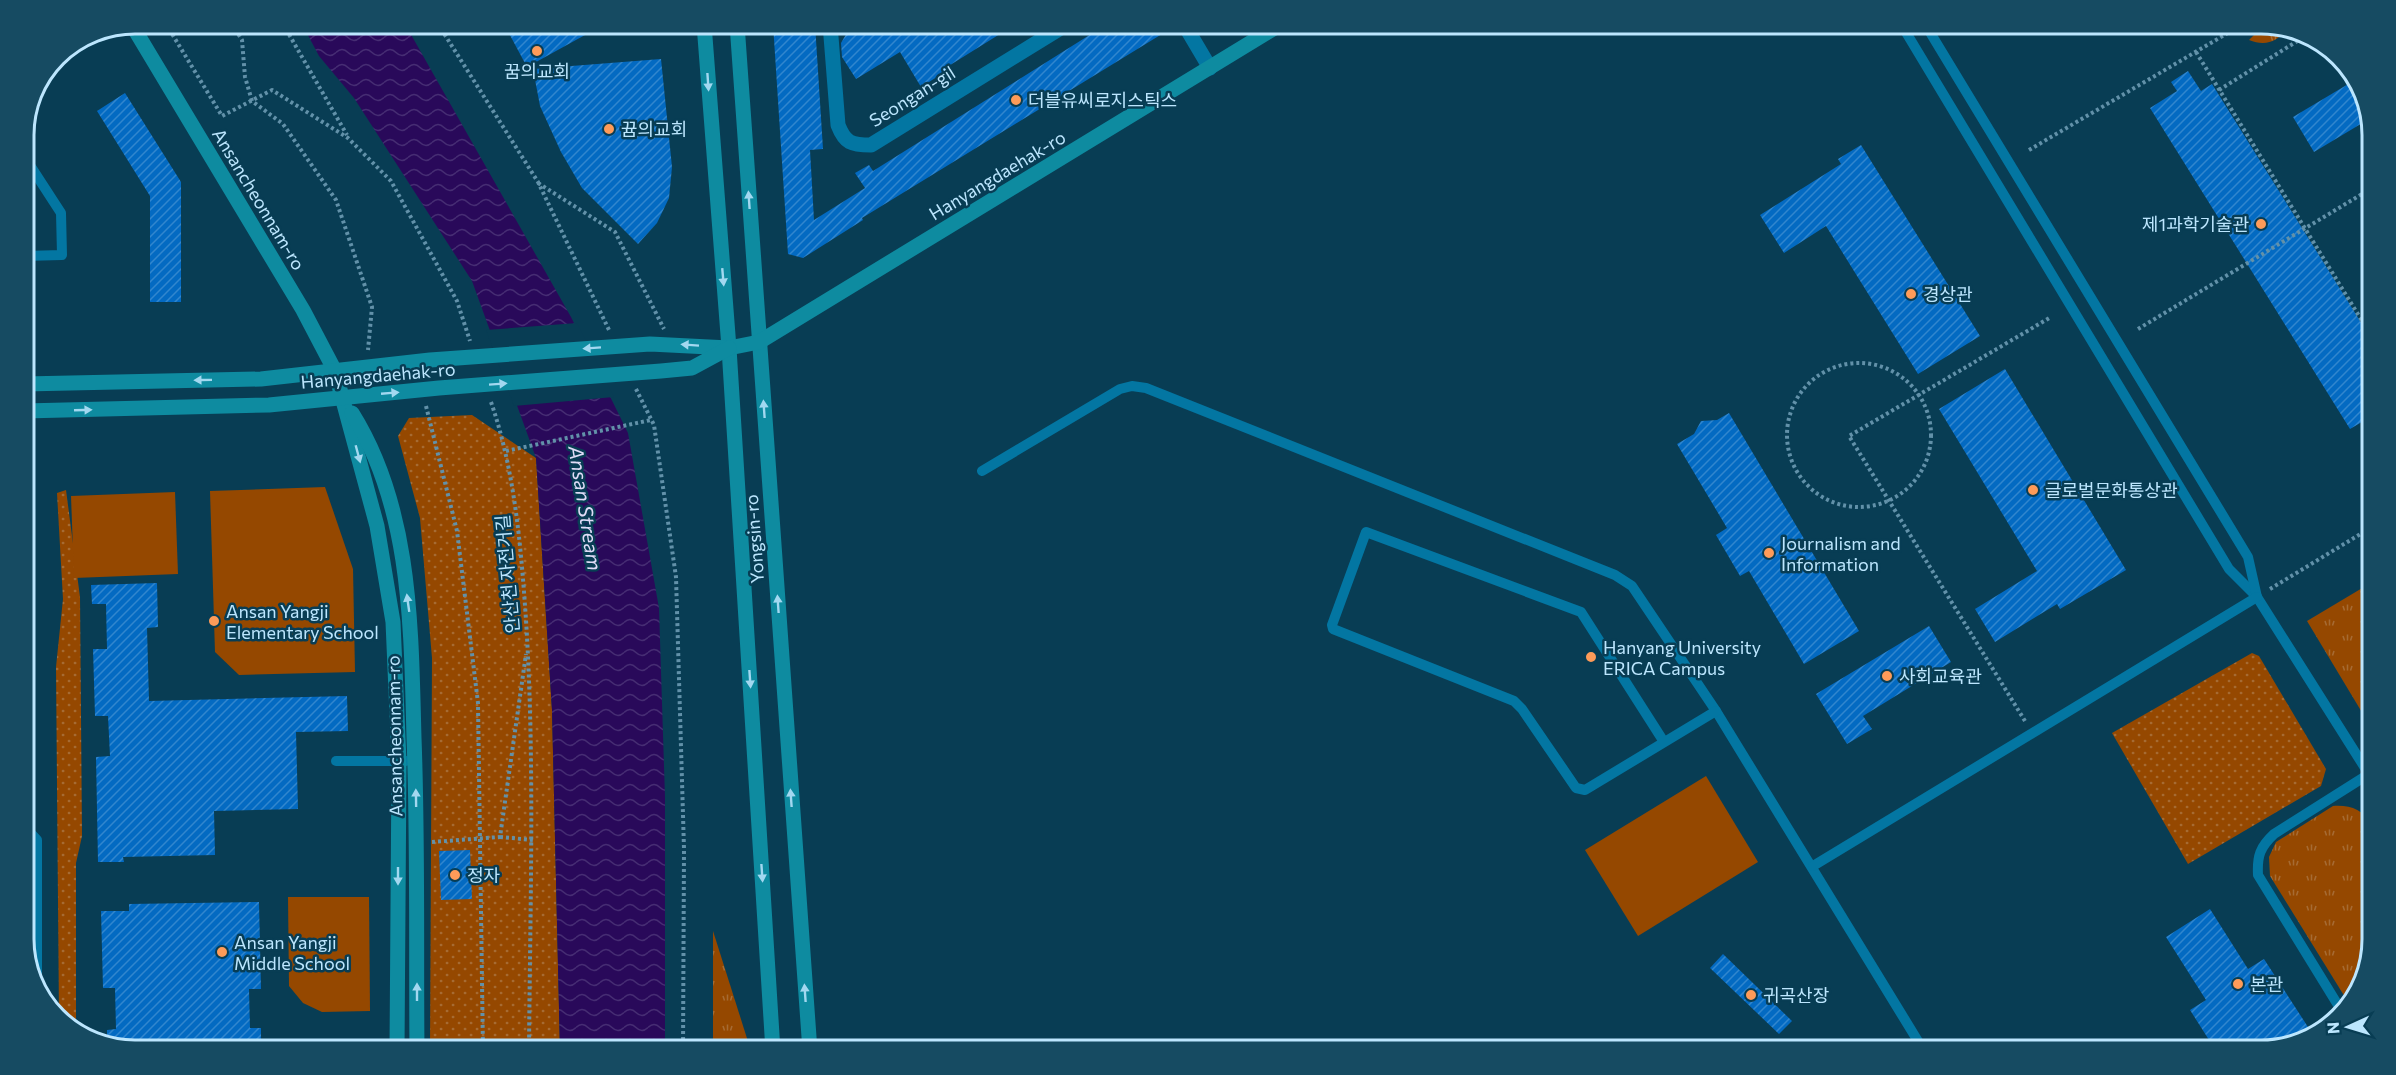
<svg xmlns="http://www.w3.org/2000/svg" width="2396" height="1075" font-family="Commissioner,'Noto Sans KR',sans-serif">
<defs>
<pattern id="grass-dots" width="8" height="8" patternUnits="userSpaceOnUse" patternTransform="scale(1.5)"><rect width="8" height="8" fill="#954800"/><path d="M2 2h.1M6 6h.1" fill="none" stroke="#a66b33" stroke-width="1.8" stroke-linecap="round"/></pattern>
<pattern id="park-tufts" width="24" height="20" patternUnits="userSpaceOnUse" patternTransform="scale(1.5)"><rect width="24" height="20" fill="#954800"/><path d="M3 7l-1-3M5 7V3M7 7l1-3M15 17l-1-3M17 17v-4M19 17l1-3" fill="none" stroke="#a66b33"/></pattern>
<pattern id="water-waves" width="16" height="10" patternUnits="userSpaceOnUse" patternTransform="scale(1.5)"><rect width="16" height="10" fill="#29095a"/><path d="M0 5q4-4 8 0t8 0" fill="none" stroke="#462d73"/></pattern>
<pattern id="building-hatch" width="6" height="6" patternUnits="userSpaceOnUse" patternTransform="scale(1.5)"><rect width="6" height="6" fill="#036ac2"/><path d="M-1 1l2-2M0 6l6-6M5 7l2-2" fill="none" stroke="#3186ce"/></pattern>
</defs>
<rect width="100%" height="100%" fill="#083d54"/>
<g fill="url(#grass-dots)">
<polygon points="472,415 536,458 552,710 560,1051 430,1051 432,658 420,518 398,436 409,418"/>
<polygon points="24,445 34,445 35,483 24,484"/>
<polygon points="66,490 80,597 82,836 76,863 76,1030 59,1017 56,667 63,599 57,493"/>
<polygon points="2252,653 2259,656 2326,769 2321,786 2188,864 2112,733"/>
</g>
<g fill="url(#park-tufts)">
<path d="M2264,25l22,4c-9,14 -22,17 -37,11z"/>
<polygon points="2369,584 2372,588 2372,729 2307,621"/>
<path d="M2333,806c18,-1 29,3 39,19v115l-9,43 -15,19 -78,-126 -1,-19 7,-15z"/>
<polygon points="713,931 751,1051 713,1051"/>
</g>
<g fill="#954800">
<polygon points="325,487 353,569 355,672 239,675 215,652 210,491"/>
<polygon points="175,492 178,574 74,578 71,496"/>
<polygon points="1706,776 1758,862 1638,936 1585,850"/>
<polygon points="288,897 369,897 370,1011 322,1012 303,1003 289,986"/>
</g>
<polygon fill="url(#water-waves)" points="302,24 405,24 571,317 628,433 659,608 665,797 665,1051 560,1051 552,710 536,458 472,281 354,98 319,56"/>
<polygon fill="#083d54" points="577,323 614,397 514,406 486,330"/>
<g fill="url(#building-hatch)">
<polygon points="504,24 578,24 585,35 527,67"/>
<polygon points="773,24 815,24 823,149 810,150 814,220 865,188 855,173 869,165 873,171 1107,24 1175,26 862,218 863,220 803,258 788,254"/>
<polygon points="852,24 1016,24 947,67 948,70 921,87 900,52 856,79 842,57 841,43"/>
<polygon points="661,59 672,167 669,198 657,223 638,244 582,188 561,152 540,106 533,69"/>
<polygon points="2188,71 2201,91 2212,84 2372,340 2372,416 2350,429 2150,108 2177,91 2171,82"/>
<polygon points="2355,80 2369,119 2314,152 2293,117"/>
<polygon points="125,93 181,182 181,302 150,302 150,196 97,111"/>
<polygon points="1861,145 1980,336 1918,374 1826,226 1784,253 1760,215 1841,164 1838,159"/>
<polygon points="2005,369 2126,570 2060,609 2057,604 1995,642 1975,609 2037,571 1939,409"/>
<polygon points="1729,413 1859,631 1804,664 1749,571 1740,576 1716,535 1727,528 1677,444 1694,434 1701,421 1717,420"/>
<polygon points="157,583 158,627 147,628 149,701 347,696 348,731 296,732 298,809 214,811 215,855 123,857 124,862 98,862 96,757 110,756 108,716 95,716 93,649 107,649 106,604 92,604 91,585"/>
<polygon points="1929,626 1951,662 1863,716 1872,729 1847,744 1816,694"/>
<polygon points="470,850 472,899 441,900 439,851"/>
<polygon points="259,902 261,989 249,989 250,1028 261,1028 261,1051 135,1051 107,1045 107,1030 116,1029 115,988 103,988 101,911 129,911 129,904"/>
<polygon points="2210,909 2248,969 2264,959 2308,1027 2291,1038 2293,1041 2261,1051 2216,1051 2190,1010 2206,1000 2166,937"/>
<polygon points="1723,954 1792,1021 1779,1034 1710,968"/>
</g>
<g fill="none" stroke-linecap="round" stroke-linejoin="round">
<g stroke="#6291a9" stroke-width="4" stroke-dasharray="3 3" stroke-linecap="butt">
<polyline points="166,24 222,116 272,90 348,138 391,181 457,301 470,341"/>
<polyline points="232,24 242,40 245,77 252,101 283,124 336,200 372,307 368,350"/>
<polyline points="283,24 347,135"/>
<polyline points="438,24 538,182 609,330"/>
<polyline points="2296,31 2301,39"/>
<polyline points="2196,52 2372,337"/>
<polyline points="2219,90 2307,35"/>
<polyline points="2029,150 2243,24"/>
<polyline points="538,183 615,232 664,329"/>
<polyline points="2138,329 2372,188"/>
<circle cx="1859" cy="435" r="72"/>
<polyline points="636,389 654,425 676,577 684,849 683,1051"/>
<path d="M491,402c24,70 30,145 35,218 9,144 4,287 3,431"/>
<polyline points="426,406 457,531 478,703 483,1051"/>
<polyline points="506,451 651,420"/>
<polyline points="2270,589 2372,527"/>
<polyline points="2025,721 1849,436 2051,317"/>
<polyline points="500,837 533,840"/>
<polyline points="432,842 500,837 526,654"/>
</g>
<g stroke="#0376a2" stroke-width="10">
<polyline points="1901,24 2229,569 2257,597 2372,779"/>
<polyline points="1925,24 2248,557 2257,597"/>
<polyline points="24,156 61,213 62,255 24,256"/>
<polyline points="982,471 1120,389 1132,386 1146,388 1615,575 1632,586 1716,711 1924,1051"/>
<polyline points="1664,742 1581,612 1366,532 1332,625 1333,629 1514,701 1522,709 1576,788 1585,790 1716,711"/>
<polyline points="336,761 406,761"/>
<polyline points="24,826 37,840 37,983"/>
<polyline points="1813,866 2257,597"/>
<path d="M2341,1010l-83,-135c-1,-19 2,-28 16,-41l95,-60"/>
</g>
<g stroke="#0376a2" stroke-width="15">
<path d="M830,24l8,101c7,18 13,20 33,20l196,-121"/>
<polyline points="1184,24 1210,68"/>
</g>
<g stroke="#0e8ba0" stroke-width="15">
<polyline points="704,24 729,348 773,1051"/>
<polyline points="737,24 810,1051"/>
<polyline points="132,25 303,310 335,371 377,526 393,622 399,761 397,1051"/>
<polyline points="24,384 261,379 430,360 650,344 729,348 759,342 1281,24"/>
<polyline points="24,411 269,405 439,388 661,371 692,368 729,348"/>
<path d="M352,413c60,96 59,215 62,325 4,104 2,209 3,313"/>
</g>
</g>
<defs><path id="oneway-solid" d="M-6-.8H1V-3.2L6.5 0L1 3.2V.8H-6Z" transform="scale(1.5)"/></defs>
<g fill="#a2d8f0">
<use href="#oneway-solid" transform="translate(708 82) rotate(86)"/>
<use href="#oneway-solid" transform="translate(749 200) rotate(-94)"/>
<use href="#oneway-solid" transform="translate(723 277) rotate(85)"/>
<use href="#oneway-solid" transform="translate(690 345) rotate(-176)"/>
<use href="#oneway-solid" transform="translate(592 348) rotate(176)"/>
<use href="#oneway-solid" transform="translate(203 380) rotate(179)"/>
<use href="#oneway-solid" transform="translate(498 384) rotate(-4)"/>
<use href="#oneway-solid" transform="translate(390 393) rotate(-5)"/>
<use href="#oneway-solid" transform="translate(764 409) rotate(-94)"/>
<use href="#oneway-solid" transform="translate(83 410) rotate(-2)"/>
<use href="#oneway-solid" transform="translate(358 454) rotate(75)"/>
<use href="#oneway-solid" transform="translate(408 603) rotate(-98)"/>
<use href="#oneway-solid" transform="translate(778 604) rotate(-94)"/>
<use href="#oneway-solid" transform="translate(750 679) rotate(86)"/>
<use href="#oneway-solid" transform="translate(416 798) rotate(-91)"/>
<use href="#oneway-solid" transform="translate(791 798) rotate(-94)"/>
<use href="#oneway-solid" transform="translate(762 873) rotate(86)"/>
<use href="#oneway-solid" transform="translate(398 876) rotate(90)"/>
<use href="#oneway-solid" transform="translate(417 992) rotate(-90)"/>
<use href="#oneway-solid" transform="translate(805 993) rotate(-94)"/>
</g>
<g fill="#fe9b59" stroke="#083d54" stroke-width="2">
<circle cx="537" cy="51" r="6"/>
<circle cx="1016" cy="100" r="6"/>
<circle cx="609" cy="129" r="6"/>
<circle cx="2261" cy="224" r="6"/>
<circle cx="1911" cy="294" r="6"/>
<circle cx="2033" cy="490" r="6"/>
<circle cx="1769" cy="553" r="6"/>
<circle cx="214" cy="621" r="6"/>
<circle cx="1591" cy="657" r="6"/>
<circle cx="1887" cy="676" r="6"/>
<circle cx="455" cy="875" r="6"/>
<circle cx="222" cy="952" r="6"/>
<circle cx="2238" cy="984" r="6"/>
<circle cx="1751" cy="995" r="6"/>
</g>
<g text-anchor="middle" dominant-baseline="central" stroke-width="5" stroke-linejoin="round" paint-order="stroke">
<g font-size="18" fill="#bce6fe" stroke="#083d54" text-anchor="start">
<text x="537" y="71" text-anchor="middle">꿈의교회</text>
<text x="1028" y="100">더블유씨로지스틱스</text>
<text x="621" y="129">뀸의교회</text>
<text x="2249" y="224" text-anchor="end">제1과학기술관</text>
<text x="1923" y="294">경상관</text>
<text x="2045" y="490">글로벌문화통상관</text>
<text x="1781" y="543">Journalism and<tspan x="1781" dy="21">Information</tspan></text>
<text x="226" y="611">Ansan Yangji<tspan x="226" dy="21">Elementary School</tspan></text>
<text x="1603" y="647">Hanyang University<tspan x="1603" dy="21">ERICA Campus</tspan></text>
<text x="1899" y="676">사회교육관</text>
<text x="467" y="875">정자</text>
<text x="234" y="942">Ansan Yangji<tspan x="234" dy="21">Middle School</tspan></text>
<text x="2250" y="984">본관</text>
<text x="1763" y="995">귀곡산장</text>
</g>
<g font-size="18" fill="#bce6fe" stroke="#083d54">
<text transform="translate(912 96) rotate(-32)">Seongan-gil</text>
<text transform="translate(997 175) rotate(-31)">Hanyangdaehak-ro</text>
<text transform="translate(259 199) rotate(59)">Ansancheonnam-ro</text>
<text transform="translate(378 375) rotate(-5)">Hanyangdaehak-ro</text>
<text transform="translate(754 539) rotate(-94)">Yongsin-ro</text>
<text transform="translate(507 574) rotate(-95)">안산천 자전거길</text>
<text transform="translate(394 736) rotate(-91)">Ansancheonnam-ro</text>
</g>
<g font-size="20" font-style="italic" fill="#e1dcf8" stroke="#083d54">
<text transform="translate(586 508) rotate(81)">Ansan Stream</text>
</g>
</g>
<path d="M0 0H2396V1075H0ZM135 34H2261A101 101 0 0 1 2362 135V939A101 101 0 0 1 2261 1040H135A101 101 0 0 1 34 939V135A101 101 0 0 1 135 34Z" fill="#164b62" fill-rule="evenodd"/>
<path fill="none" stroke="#bce6fe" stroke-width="3" d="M135 34H2261A101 101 0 0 1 2362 135V939A101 101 0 0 1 2261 1040H135A101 101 0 0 1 34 939V135A101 101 0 0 1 135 34Z"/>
<g transform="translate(2348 1027) rotate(266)" stroke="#083d54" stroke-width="4.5" paint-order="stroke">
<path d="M0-4.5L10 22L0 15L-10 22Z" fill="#bce6fe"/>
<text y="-9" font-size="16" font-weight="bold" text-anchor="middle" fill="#bce6fe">N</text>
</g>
</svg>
